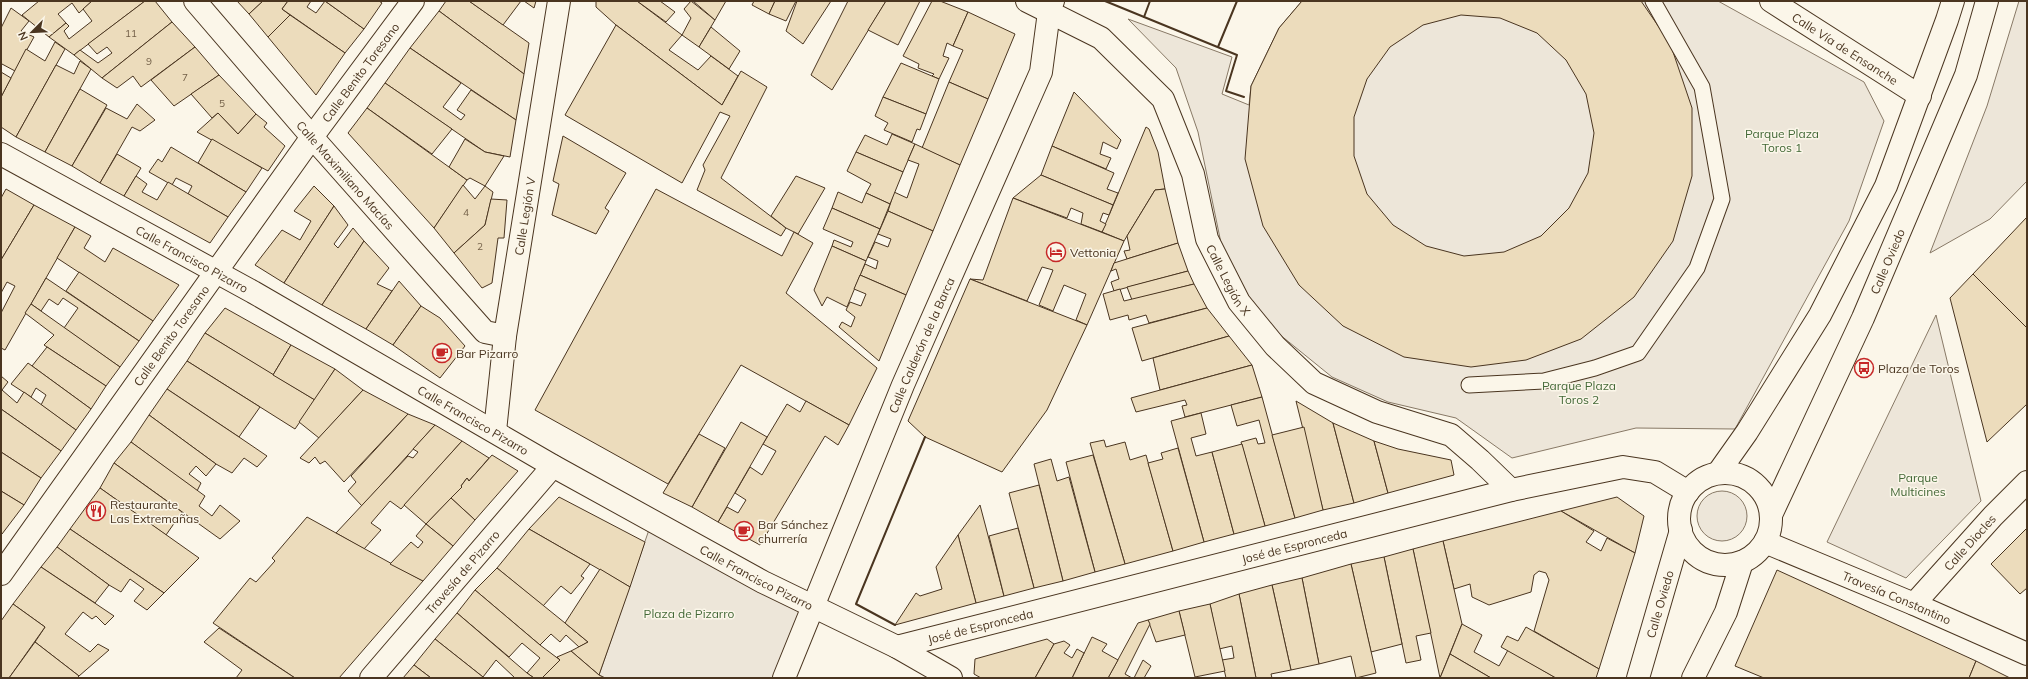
<svg xmlns="http://www.w3.org/2000/svg" width="2028" height="679" font-family="Mulish,sans-serif">
<rect width="100%" height="100%" fill="#fbf6e9"/>
<g fill="#ede6d9" stroke="#887966">
<polygon points="1302,1 1718,1 1864,82 1884,121 1849,221 1735,429 1636,428 1512,458 1456,418 1388,402 1332,377 1279,334 1246,293 1221,243 1198,132 1176,68 1128,19 1232,57 1222,94 1249,105 1251,86 1279,28"/>
<polygon points="2019,1 2027,1 2027,181 1990,219 1930,253 1987,106"/>
<polygon points="1936,315 1981,501 1906,578 1827,542"/>
<circle cx="1722" cy="516" r="25"/>
<polygon points="652,521 813,607 784,678 605,678 599,675"/>
</g>
<g fill="#ecdcbc" stroke="#4a3520" fill-rule="evenodd">
<polygon points="39,1 92,1 79,13 72,3 58,14 66,23 49,37 22,15"/>
<polygon points="92,1 145,1 74,55 49,37 66,23 69,26 64,31 69,39 92,21 83,9"/>
<polygon points="145,1 155,1 172,22 102,78 74,55 80,50 98,63 112,53 107,47 97,54 88,44"/>
<polygon points="237,1 263,1 249,14"/>
<polygon points="263,1 288,1 282,9 290,15 268,37 249,14"/>
<polygon points="288,1 311,1 307,7 316,13 325,1 364,29 345,53 282,9"/>
<polygon points="325,1 379,1 382,3 364,29"/>
<polygon points="446,1 469,1 529,43 524,74 439,11"/>
<polygon points="469,1 521,1 503,25"/>
<polygon points="524,1 536,1 534,8"/>
<polygon points="596,1 637,1 682,35 669,50 698,70 711,56 738,76 722,105 616,25 596,7"/>
<polygon points="637,1 660,1 675,12 666,22"/>
<polygon points="691,1 715,20 699,47 682,35 691,18 684,9"/>
<polygon points="693,1 726,1 715,20"/>
<polygon points="754,1 775,1 769,14 752,5"/>
<polygon points="775,1 796,1 786,21 769,14"/>
<polygon points="797,1 831,1 803,44 786,31"/>
<polygon points="848,1 886,1 832,90 811,75"/>
<polygon points="886,1 920,1 898,45 868,30"/>
<polygon points="932,1 940,1 968,12 953,46 947,43 943,56 949,58 939,79 932,76 934,74 918,68 919,64 903,56"/>
<path d="M1302,1h339l29,42 22,65v68l-19,65 -39,56 -53,42 -55,21 -55,7 -67,-10 -61,-31 -44,-41 -36,-59 -18,-67 6,-73 28,-58zM1461,15l39,3 37,15 29,27 20,34 8,39 -6,40 -19,35 -28,28 -37,16 -40,4 -38,-10 -33,-21 -26,-31 -13,-38v-39l13,-38 23,-32 33,-22z"/>
<polygon points="11,8 29,21 21,31 34,37 15,71 2,64 1,66 1,28"/>
<polygon points="439,11 524,74 516,120 410,48"/>
<polygon points="968,12 1015,34 988,99 949,82 963,50 953,46"/>
<polygon points="290,15 345,53 316,95 268,37"/>
<polygon points="172,22 195,47 141,87 133,76 117,88 102,78"/>
<polygon points="616,25 722,105 741,71 767,87 721,178 786,228 781,236 697,190 705,170 703,165 730,116 720,112 682,183 565,115"/>
<polygon points="711,27 740,51 729,69 699,47"/>
<polygon points="55,42 65,49 16,137 1,127 1,97 26,49 45,61"/>
<polygon points="195,47 219,75 174,106 151,80"/>
<polygon points="410,48 461,83 443,107 461,120 465,115 457,110 471,90 516,120 510,157 485,152 385,83"/>
<polygon points="80,61 91,69 45,152 16,137 56,65 74,74"/>
<polygon points="901,63 939,79 926,114 883,97"/>
<polygon points="1,72 11,78 1,97"/>
<polygon points="219,75 256,114 238,134 218,113 212,118 191,94"/>
<polygon points="949,82 988,99 960,165 922,148"/>
<polygon points="385,83 452,129 432,154 367,108"/>
<polygon points="80,89 107,105 72,166 45,152"/>
<polygon points="1074,92 1121,140 1117,149 1103,142 1100,154 1111,158 1106,169 1052,146"/>
<polygon points="883,97 926,114 920,130 917,129 912,142 884,130 888,123 875,116"/>
<polygon points="137,104 155,120 140,131 132,127 100,183 72,166 106,108 127,119"/>
<polygon points="367,108 467,180 434,228 348,133"/>
<polygon points="218,113 238,134 256,114 267,123 264,127 285,146 268,171 197,132"/>
<polygon points="1146,127 1149,129 1158,152 1165,189 1155,190 1124,241 1102,232"/>
<polygon points="892,134 915,144 903,172 856,152 865,135 887,145"/>
<polygon points="563,136 626,173 605,208 609,211 596,234 552,215 559,184 553,181"/>
<polygon points="212,139 262,168 246,192 198,163"/>
<polygon points="465,139 485,152 504,156 485,186 470,178 467,180 449,167"/>
<polygon points="915,144 960,165 933,231 888,211 894,192 907,198 919,164 908,160"/>
<polygon points="1052,146 1114,173 1107,189 1118,193 1113,205 1041,175"/>
<polygon points="171,147 246,192 228,217 188,194 192,186 176,178 172,185 149,172 158,159 162,162"/>
<polygon points="856,152 903,172 890,204 866,193 871,184 847,171"/>
<polygon points="117,154 141,168 124,196 100,183"/>
<polygon points="1041,175 1113,205 1109,215 1103,213 1100,221 1106,224 1102,232 1081,224 1083,213 1071,208 1067,218 1013,198"/>
<polygon points="136,176 147,184 142,192 157,200 168,182 228,217 210,243 124,196"/>
<polygon points="796,176 825,188 798,234 786,228 771,216"/>
<polygon points="463,185 475,199 485,186 493,192 485,225 454,253 434,228"/>
<polygon points="314,186 334,206 284,283 255,265 282,230 300,240 311,221 294,211"/>
<polygon points="6,189 34,205 1,260 1,198"/>
<polygon points="656,189 782,256 794,232 813,243 786,293 877,368 849,425 741,365 668,484 535,410"/>
<polygon points="1165,189 1178,243 1127,259 1124,251 1130,250 1127,236 1155,190"/>
<polygon points="838,192 862,203 866,193 890,204 880,229 832,208"/>
<polygon points="1013,198 1124,241 1087,325 1076,320 1086,294 1064,285 1053,311 1039,305 1053,270 1042,267 1027,301 970,279 983,280"/>
<polygon points="491,199 507,200 504,238 498,238 492,283 482,288 454,253 485,225"/>
<polygon points="34,205 75,227 5,350 1,348 1,313 15,286 7,282 1,293 1,260"/>
<polygon points="334,206 348,225 334,244 338,248 353,228 364,241 322,305 284,283"/>
<polygon points="832,208 880,229 866,261 832,246 834,240 851,247 853,242 823,229"/>
<polygon points="888,211 933,231 906,295 860,275 865,264 876,269 878,261 868,257 875,242 888,247 891,239 878,234"/>
<polygon points="2027,217 2027,328 1973,274"/>
<polygon points="75,227 91,236 84,248 105,262 113,248 179,285 153,321 57,258"/>
<polygon points="364,241 389,268 377,284 392,291 366,329 322,305"/>
<polygon points="1178,243 1188,271 1114,291 1111,282 1119,279 1116,269 1111,271 1114,263"/>
<polygon points="832,246 866,261 847,307 827,297 822,306 814,290"/>
<polygon points="1188,271 1194,284 1132,300 1127,287"/>
<polygon points="79,272 153,321 139,341 66,291"/>
<polygon points="1973,274 2027,328 2027,404 1987,442 1950,298"/>
<polygon points="860,275 906,295 879,361 839,327 842,322 851,327 855,317 846,310 850,302 861,306 866,294 854,289"/>
<polygon points="46,278 139,341 120,367 64,328 78,308 63,298 58,305 49,299 41,311 31,304"/>
<polygon points="970,279 1087,325 1047,410 1002,472 925,437 908,421"/>
<polygon points="399,281 421,306 393,345 366,329"/>
<polygon points="1194,284 1207,308 1149,323 1146,315 1129,320 1128,315 1110,320 1103,294 1120,289 1124,301"/>
<polygon points="31,304 120,367 106,386 44,345 54,335 25,313"/>
<polygon points="421,306 440,318 465,346 440,378 393,345"/>
<polygon points="225,308 291,345 273,375 205,333"/>
<polygon points="1207,308 1229,336 1142,361 1132,328"/>
<polygon points="205,333 315,400 295,429 187,361"/>
<polygon points="1229,336 1252,365 1160,390 1153,358"/>
<polygon points="291,345 335,369 315,400 273,375"/>
<polygon points="47,347 106,386 91,409 32,366"/>
<polygon points="187,361 260,407 239,437 167,389"/>
<polygon points="28,363 91,409 76,430 41,405 46,395 36,388 31,397 11,384"/>
<polygon points="1252,365 1262,397 1185,417 1182,406 1187,405 1185,400 1136,412 1131,398"/>
<polygon points="335,369 363,390 319,438 299,422"/>
<polygon points="1,376 8,382 2,390 17,403 24,392 76,430 61,451 1,409"/>
<polygon points="167,389 239,437 267,456 257,467 244,458 232,473 216,464 149,415"/>
<polygon points="363,390 408,414 344,482 325,461 320,464 315,457 309,463 300,458"/>
<polygon points="1262,397 1295,518 1265,526 1241,442 1256,438 1258,444 1265,443 1259,420 1237,426 1231,405"/>
<polygon points="806,401 849,425 838,445 825,436 760,545 718,522 727,507 738,513 746,500 735,493 750,467 762,475 776,451 763,444 787,404 800,412"/>
<polygon points="1296,401 1333,423 1354,503 1323,510"/>
<polygon points="1,409 61,451 41,478 1,452"/>
<polygon points="1201,413 1206,434 1191,438 1196,456 1212,452 1234,534 1204,542 1171,421"/>
<polygon points="408,414 435,425 362,506 348,491 356,482 351,476"/>
<polygon points="149,415 216,464 206,476 196,466 189,474 201,483 197,491 131,442"/>
<polygon points="741,422 767,437 718,522 692,507"/>
<polygon points="1333,423 1374,441 1388,493 1354,503"/>
<polygon points="435,425 462,441 401,509 390,501 371,523 381,530 364,549 336,533 408,456 413,458 418,452 413,449"/>
<polygon points="1304,427 1323,510 1295,518 1272,435"/>
<polygon points="699,434 725,448 692,507 663,493"/>
<polygon points="1104,440 1106,447 1125,442 1130,460 1146,455 1173,551 1125,564 1090,443"/>
<polygon points="462,441 489,458 469,481 467,478 461,486 462,487 426,524 404,505"/>
<polygon points="1374,441 1398,449 1451,460 1454,475 1388,493"/>
<polygon points="131,442 205,496 199,506 212,516 220,505 240,521 220,539 114,463"/>
<polygon points="1242,444 1265,526 1234,534 1212,452"/>
<polygon points="1178,448 1204,542 1173,551 1148,463 1163,459 1161,453"/>
<polygon points="1,452 41,478 24,505 1,491"/>
<polygon points="492,455 518,471 475,520 451,498 462,487 461,486 467,478 469,481"/>
<polygon points="1093,455 1125,564 1095,572 1066,462"/>
<polygon points="1051,459 1057,481 1069,477 1095,572 1063,581 1034,464"/>
<polygon points="114,463 182,512 166,535 100,488"/>
<polygon points="1039,485 1063,581 1034,588 1009,493"/>
<polygon points="100,488 199,558 164,593 70,529"/>
<polygon points="1,491 24,505 2,534 1,533"/>
<polygon points="559,497 645,542 630,587 529,529"/>
<polygon points="1617,497 1644,516 1635,553 1561,511"/>
<polygon points="451,498 475,520 453,546 426,524"/>
<polygon points="980,505 1004,596 976,603 958,535"/>
<polygon points="1561,511 1594,531 1586,542 1601,551 1607,538 1635,553 1599,669 1534,631 1549,580 1546,573 1539,571 1534,575 1531,592 1489,605 1472,597 1470,584 1454,589 1443,541"/>
<polygon points="307,517 423,581 339,678 295,678 213,623 250,578 256,582 275,561 272,558"/>
<polygon points="426,524 453,546 423,581 390,564 411,542 418,548 423,542 416,536"/>
<polygon points="1018,528 1034,588 1004,596 989,536"/>
<polygon points="2027,528 2027,588 2020,594 1991,564"/>
<polygon points="70,529 164,593 147,610 134,601 144,589 130,579 121,592 109,585 57,547"/>
<polygon points="529,529 590,564 581,576 584,578 571,594 561,586 543,606 497,568"/>
<polygon points="958,535 976,603 895,625 916,593 920,596 942,589 936,567"/>
<polygon points="1443,541 1462,624 1440,678 1413,549"/>
<polygon points="57,547 109,585 95,603 41,567"/>
<polygon points="1413,549 1431,633 1416,636 1421,660 1406,663 1384,557"/>
<polygon points="1384,557 1402,644 1371,652 1351,564"/>
<polygon points="1351,564 1376,673 1356,678 1351,656 1319,664 1302,578"/>
<polygon points="41,567 114,616 105,625 96,616 92,619 83,612 65,634 90,652 98,644 109,650 79,676 35,642 45,627 13,604"/>
<polygon points="497,568 565,623 588,642 579,647 566,635 560,642 551,634 540,645 475,590"/>
<polygon points="600,569 630,587 599,675 571,651 588,642 565,623"/>
<polygon points="1777,570 1976,661 1969,678 1764,678 1735,666"/>
<polygon points="1302,578 1319,664 1291,670 1272,585"/>
<polygon points="1272,585 1291,670 1271,674 1272,678 1256,678 1239,594"/>
<polygon points="475,590 540,645 560,660 542,678 534,678 527,673 540,658 522,643 509,657 457,613"/>
<polygon points="1239,594 1256,678 1226,678 1222,660 1234,658 1232,646 1219,649 1210,604"/>
<polygon points="13,604 45,627 9,678 1,678 1,621"/>
<polygon points="1210,604 1225,671 1195,677 1179,611"/>
<polygon points="1179,611 1185,635 1156,642 1148,620"/>
<polygon points="457,613 527,673 534,678 515,678 496,660 483,677 435,639"/>
<polygon points="1148,620 1150,624 1125,674 1132,678 1108,678 1138,623"/>
<polygon points="1462,624 1482,635 1474,652 1499,666 1508,650 1556,678 1491,678 1450,654"/>
<polygon points="1526,627 1599,669 1596,678 1556,678 1501,647 1507,636 1518,641"/>
<polygon points="219,628 295,678 236,678 242,670 204,642"/>
<polygon points="1092,637 1107,644 1102,651 1118,660 1108,678 1072,678"/>
<polygon points="435,639 483,677 484,678 431,678 414,665"/>
<polygon points="1047,639 1054,644 1035,678 981,678 974,674 975,659"/>
<polygon points="1064,641 1070,645 1064,653 1072,658 1077,649 1084,653 1072,678 1035,678 1054,644"/>
<polygon points="35,642 79,676 77,678 9,678"/>
<polygon points="571,651 599,675 605,678 542,678 560,660 557,657"/>
<polygon points="1450,654 1491,678 1440,678"/>
<polygon points="1143,660 1151,666 1144,678 1134,678"/>
<polygon points="1976,661 2010,678 1969,678"/>
<polygon points="414,665 431,678 403,678"/>
</g>
<g fill="none" stroke-linecap="round" stroke-linejoin="round">
<g stroke="#4a3520" stroke-width="17">
<polyline id="service" points="1469,385 1544,381 1595,368 1638,353 1697,268 1722,199 1702,87 1653,1"/>
</g>
<g stroke="#4a3520" stroke-width="24">
<g id="minor">
<path id="s1" d="M195,1l117,136 173,195 20,4"/>
<path id="s2" d="M1027,1l74,37 62,61 30,75 14,65 32,63 36,44 39,37 63,29 74,23 29,25 31,30"/>
<path id="s3" d="M1771,1l149,95"/>
<path id="s4" d="M1,154l252,138 300,174 210,116 134,65 54,31"/>
<path id="s5" d="M495,431l10,-95 54,-335"/>
<path id="s6" d="M1765,542l149,62 113,50"/>
<path id="s7" d="M1,574l311,-437 101,-136"/>
<path id="s8" d="M1914,604l79,-88 34,-34"/>
<path id="s9" d="M897,647l614,-157 112,-23 32,5 33,20"/>
<path id="s10" d="M371,678l182,-212"/>
<path id="s11" d="M784,678l119,-293 138,-313 8,-60 4,-11"/>
</g>
</g>
<g stroke="#4a3520" stroke-width="24">
<g id="secondary">
<polyline points="1718,473 1747,432 1820,315 1886,186 1947,20 1953,1"/>
<circle cx="1725" cy="519" r="46"/>
<path id="s12" d="M1771,515l92,-197 103,-243 21,-74"/>
<path id="s13" d="M1638,678l43,-148"/>
<polyline points="1693,678 1726,612 1742,562"/>
</g>
</g>
<use href="#service" stroke="#fbf6e9" stroke-width="15"/>
<use href="#minor" stroke="#fbf6e9" stroke-width="22"/>
<use href="#secondary" stroke="#fbf6e9" stroke-width="22"/>
<g stroke="#4a3520" stroke-width="2">
<polyline points="1105,1 1237,55 1226,91 1244,97"/>
<polyline points="1144,17 1150,1"/>
<polyline points="1218,47 1237,1"/>
<polyline points="895,625 856,604 925,437"/>
</g>
</g>
<defs>
<g id="hotel-ring" transform="scale(1)"><circle r="9.5" fill="#fbf6e9" stroke="#c62828" stroke-width="1.5"/><path d="M-6-4.5h1.5V1H6V5H4.5V3h-9V5H-6ZM-4 0a1.8 1.8 0 1 1 3.6 0ZM.5 0V-2.5h3Q6-2.5 6 0Z" fill="#c62828"/></g>
<g id="cafe-ring" transform="scale(1)"><circle r="9.5" fill="#fbf6e9" stroke="#c62828" stroke-width="1.5"/><path d="M-5.5-4.5H6V0H3Q3 3.5 0 3.5H-2.5Q-5.5 3.5-5.5 0ZM3-3.2v2h1.7v-2ZM-6 4.5H4V6H-6Z" fill="#c62828"/></g>
<g id="bus-ring" transform="scale(1)"><circle r="9.5" fill="#fbf6e9" stroke="#c62828" stroke-width="1.5"/><path d="M-5-6H5V4H4V6H2V4H-2V6H-4V4H-5ZM-3.5-4V0h7V-4ZM-3.5 1.2v1.5H-2V1.2ZM2 1.2v1.5H3.5V1.2Z" fill="#c62828"/></g>
<g id="restaurant-ring" transform="scale(1)"><circle r="9.5" fill="#fbf6e9" stroke="#c62828" stroke-width="1.5"/><path d="M-5-6h1v4h1v-4h1v4h1v-4h1v5L-1.5 .5V6h-2V.5L-5-1ZM5-6V6H3V1.5H1.5Q1.5-4 5-6Z" fill="#c62828"/></g>
</defs>
<g fill-rule="evenodd">
<use href="#hotel-ring" x="1056" y="252"/>
<use href="#cafe-ring" x="442" y="353"/>
<use href="#bus-ring" x="1864" y="368"/>
<use href="#restaurant-ring" x="96" y="511"/>
<use href="#cafe-ring" x="744" y="531"/>
</g>
<g text-anchor="middle" dominant-baseline="central" stroke-width="3" stroke-linejoin="round" paint-order="stroke">
<g font-size="10" fill="#725f47">
<text x="131" y="33">11</text>
<text x="149" y="61">9</text>
<text x="185" y="77">7</text>
<text x="222" y="103">5</text>
<text x="466" y="212">4</text>
<text x="480" y="246">2</text>
</g>
<g font-size="12" fill="#4a3520" stroke="#fbf6e9">
<text stroke="none"><textPath href="#s3" startOffset="88">Calle Vía de Ensanche</textPath></text>
<text stroke="none"><textPath href="#s7" startOffset="617">Calle Benito Toresano</textPath></text>
<text stroke="none"><textPath href="#s1" startOffset="230">Calle Maximiliano Macías</textPath></text>
<text stroke="none"><textPath href="#s5" startOffset="217">Calle Legión V</textPath></text>
<text stroke="none"><textPath href="#s4" startOffset="218">Calle Francisco Pizarro</textPath></text>
<text stroke="none"><textPath href="#s12" startOffset="279">Calle Oviedo</textPath></text>
<text stroke="none"><textPath href="#s2" startOffset="363">Calle Legión X</textPath></text>
<text stroke="none"><textPath href="#s7" startOffset="293">Calle Benito Toresano</textPath></text>
<text stroke="none"><textPath href="#s11" startOffset="360">Calle Calderón de la Barca</textPath></text>
<text stroke="none"><textPath href="#s4" startOffset="542">Calle Francisco Pizarro</textPath></text>
<text stroke="none"><textPath href="#s8" startOffset="83">Calle Diocles</textPath></text>
<text stroke="none"><textPath href="#s9" startOffset="410">José de Espronceda</textPath></text>
<text stroke="none"><textPath href="#s10" startOffset="140">Travesía de Pizarro</textPath></text>
<text stroke="none"><textPath href="#s4" startOffset="866">Calle Francisco Pizarro</textPath></text>
<text stroke="none"><textPath href="#s6" startOffset="143">Travesía Constantino</textPath></text>
<text stroke="none"><textPath href="#s13" startOffset="77">Calle Oviedo</textPath></text>
<text stroke="none"><textPath href="#s9" startOffset="86">José de Espronceda</textPath></text>
</g>
<g font-size="12" fill="#436837" stroke="#fbf6e9">
<text x="1782" y="133">Parque Plaza<tspan x="1782" dy="14">Toros 1</tspan></text>
<text x="1579" y="385">Parque Plaza<tspan x="1579" dy="14">Toros 2</tspan></text>
<text x="1918" y="477">Parque<tspan x="1918" dy="14">Multicines</tspan></text>
<text x="689" y="613">Plaza de Pizarro</text>
</g>
<g font-size="12" fill="#4a3520" stroke="#fbf6e9" text-anchor="start">
<text x="1070" y="252">Vettonia</text>
<text x="456" y="353">Bar Pizarro</text>
<text x="1878" y="368">Plaza de Toros</text>
<text x="110" y="504">Restaurante<tspan x="110" dy="14">Las Extremañas</tspan></text>
<text x="758" y="524">Bar Sánchez<tspan x="758" dy="14">churrería</tspan></text>
</g>
</g>
<rect width="2028" height="679" fill="none" stroke="#4a3520" stroke-width="4"/>
<g transform="translate(32 32) rotate(246)" stroke="#fbf6e9" stroke-width="3" paint-order="stroke">
<path d="M0-3L7 15L0 10L-7 15Z" fill="#4a3520"/>
<text y="-6" font-size="11" font-weight="bold" text-anchor="middle" fill="#4a3520">N</text>
</g>
</svg>
